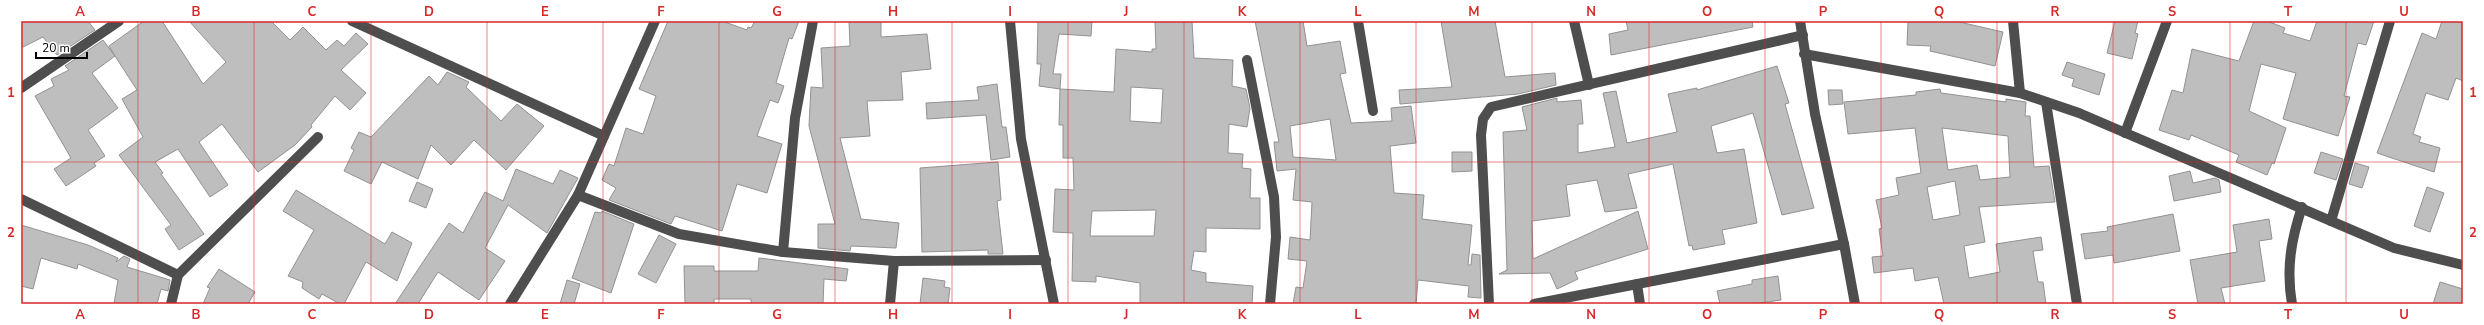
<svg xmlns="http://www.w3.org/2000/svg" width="2484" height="325" font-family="'Nunito Sans',sans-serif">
<rect width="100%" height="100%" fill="#fff"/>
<g fill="#bebebe" stroke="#929292" fill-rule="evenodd">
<polygon points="21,21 88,21 95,30 57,55 43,37 21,48"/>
<polygon points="144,21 162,21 203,84 226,62 189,21 271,21 290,40 303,27 326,50 337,40 344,46 356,33 368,44 341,70 366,93 350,110 335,96 311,125 312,127 295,145 258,172 222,124 199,142 228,185 210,197 178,149 155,162 163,173 161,174 204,234 179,250 165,229 171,225 119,155 143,137 122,99 137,90 115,56 92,73 118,108 88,130 105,156 94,163 96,166 66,186 54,169 71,158 35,96 54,86 51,79 69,70 65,66 103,40 115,56 109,46"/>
<polygon points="668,21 722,21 747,30 748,27 751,28 755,21 799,21 792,39 789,38 776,83 784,86 778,103 770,100 757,136 782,144 767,193 737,184 722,231 675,216 671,224 609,200 616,188 602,180 609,164 614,166 626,128 643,134 656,96 639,89"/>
<polygon points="849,21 881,21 881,37 927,34 931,69 901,72 903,100 867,101 870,136 840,138 861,219 899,223 896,248 851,246 850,251 818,248 818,224 835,224 809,126 811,87 823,88 821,48 850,46"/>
<polygon points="1038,21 1092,21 1091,36 1059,34 1053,74 1061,74 1060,89 1039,86 1041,64 1037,64"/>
<path d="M1155,21h37l2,37 39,2 -1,26 14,3 4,19 -3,19 -18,-3 -1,29 15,1 -1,14 9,1 -1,29h10v31l-54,-1v24l-12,-1 -3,19 15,3v9l47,4 -1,18h-112v-21l-44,-7v6l-24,-1 1,-48 -20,-1 2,-43 19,1 -1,-32h-10v-33h-4l1,-36 54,3 2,-43 36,3v-3h4zM1131,87l32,2 -2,34 -31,-2zM1156,210l-2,26h-64l2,-25z"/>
<path d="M1255,21h48l4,25 33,-5 6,32 -6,1 11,49 41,-2 -1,-13 20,-2 5,37 -26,3 4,47 30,2 -2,24 50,6 -4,40h3l1,-11 8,1 1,43 -13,-1 1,-11 -51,-6 -2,24h-123l3,-17 7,1 4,-27 -19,-2 2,-22 20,3 2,-38 -19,-2 3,-31 -19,2 -3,-29h5zM1330,119l6,41 -43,-3 -3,-31z"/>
<polygon points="1441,21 1495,21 1505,77 1555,73 1556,85 1518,94 1400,104 1399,90 1452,87"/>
<polygon points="1626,21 1752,21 1753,27 1611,55 1609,34 1628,30"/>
<polygon points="1908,21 1955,21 2003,32 1995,66 1930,51 1931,46 1907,45"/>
<polygon points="2115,21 2138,21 2135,33 2138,34 2132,59 2107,53"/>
<polygon points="2254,21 2267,21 2285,28 2283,33 2310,41 2317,21 2374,21 2366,45 2358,43 2344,96 2350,97 2338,136 2283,119 2296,73 2261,64 2249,111 2286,128 2274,164 2272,163 2267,175 2236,162 2239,155 2191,135 2189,140 2159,130 2172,90 2183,93 2192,49 2239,61"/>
<polygon points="2442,21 2463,21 2463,81 2456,78 2448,100 2426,93 2413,134 2421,137 2419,142 2440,148 2434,172 2377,153 2422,33 2436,39"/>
<polygon points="2067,62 2105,74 2099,95 2072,86 2074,79 2062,75"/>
<polygon points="1777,66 1789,103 1785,104 1814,208 1782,215 1753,113 1711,126 1717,153 1744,149 1757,223 1722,230 1725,244 1693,250 1692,245 1689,246 1673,164 1628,174 1637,208 1605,212 1597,180 1566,185 1570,216 1532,221 1533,259 1638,211 1648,249 1575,272 1578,279 1557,289 1550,273 1499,274 1507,270 1503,132 1527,130 1522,107 1557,98 1557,102 1581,100 1583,124 1578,124 1578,153 1615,147 1603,93 1616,91 1627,143 1677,132 1668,94 1697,88 1697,90"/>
<polygon points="447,72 469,82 466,87 501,121 517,104 544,126 506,170 474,140 451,165 431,145 418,179 382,162 371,184 344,171 354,150 351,148 359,132 371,137 429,76 438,85"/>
<polygon points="997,84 1002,127 1006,127 1010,157 991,160 986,115 927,119 926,103 979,100 977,87"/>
<path d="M1940,89l1,4 65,9v-3l20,3 -1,14h5l4,51 15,-1 6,36 -76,5 6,35 -21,4 5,32 31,-6 -4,-28 45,-7 2,13 -10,1 5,31h5l3,22h-102l-6,-27 -23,4 -2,-13 -39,5 -2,-16 11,-1 -4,-27 3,-1 -6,-28 23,-5 -3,-17 25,-5 -6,-45 -67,6 -4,-32 72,-7v-3zM1942,128l66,8 2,41 -30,3 -3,-15 -29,5zM1955,181l5,34 -27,5 -6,-33z"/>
<polygon points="1828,90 1842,90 1843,104 1829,105"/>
<polygon points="1452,152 1472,152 1472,171 1452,172"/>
<polygon points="2321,152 2343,159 2336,180 2314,173"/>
<polygon points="998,162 1001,200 997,201 1003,254 988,254 988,250 922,252 920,168"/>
<polygon points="2355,163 2369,167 2362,188 2349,184"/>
<polygon points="516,169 553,184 560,170 578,178 547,233 508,205 485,248 505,261 479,300 438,272 418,304 395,304 449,223 463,233 485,192 503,201"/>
<polygon points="2190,171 2193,183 2215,178 2219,180 2221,192 2174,201 2169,176"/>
<polygon points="417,182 433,189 426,208 409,201"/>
<polygon points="2427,187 2444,193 2430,232 2414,226"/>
<polygon points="296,190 385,244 392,232 412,243 397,281 366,262 344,304 340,304 322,294 319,299 302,288 303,282 288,276 314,230 283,211"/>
<polygon points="602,211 634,224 611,293 572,278 595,212 601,213"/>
<polygon points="2173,214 2180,251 2114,263 2113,255 2085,259 2081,234 2108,231 2107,227"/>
<polygon points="2269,219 2272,239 2259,241 2265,281 2221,288 2225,304 2198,304 2190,260 2237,252 2233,225"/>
<polygon points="21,225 88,245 118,258 116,262 124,256 130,259 127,267 170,280 168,291 161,289 157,304 114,304 118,280 78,264 77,269 41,258 33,289 21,286"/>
<polygon points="659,235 676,244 656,283 638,274"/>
<polygon points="759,258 848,269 846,281 824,279 823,304 751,304 751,299 714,299 714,304 685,304 684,266 714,266 714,271 758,271"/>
<polygon points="219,269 255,292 248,304 203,304 210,288 207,287"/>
<polygon points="1778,276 1781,300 1753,304 1720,304 1717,291 1752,284 1752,280"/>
<polygon points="923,278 945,281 944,287 950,288 948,304 920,304"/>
<polygon points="567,280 580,284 574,304 560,304"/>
<polygon points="2440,282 2463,289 2463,304 2433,304"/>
</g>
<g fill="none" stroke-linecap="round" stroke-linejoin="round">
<g stroke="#4e4e4e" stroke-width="10">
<polyline points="352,21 604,136"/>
<polyline points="1010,21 1021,139 1054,304"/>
<polyline points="1358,21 1373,111"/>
<polyline points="1574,21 1589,85"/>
<polyline points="1800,21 1815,114 1844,244 1855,304"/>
<polyline points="2013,21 2020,93"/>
<polyline points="1804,54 2020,93 2079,113 2394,248 2463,265"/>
<polyline points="1247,60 1274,197 1276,237 1270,304"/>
<polyline points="21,88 119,21"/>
<polyline points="2046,102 2077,304"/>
<polyline points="2125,133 2167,21"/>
<polyline points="578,195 679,234 783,252 894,261 1046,260"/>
<polyline points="21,199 178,275"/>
<polyline points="2331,221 2390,21"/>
<polyline points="783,252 795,118 813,21"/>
<polyline points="1637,284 1640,304"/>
<polyline points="171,304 178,275 318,137"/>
<polyline points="510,304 578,195 655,21"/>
<polyline points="890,304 894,261"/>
<polyline points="1489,304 1481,135 1483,119 1491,107 1803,35"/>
<polyline points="1534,304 1844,244"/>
<path d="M2292,304c-6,-35 -1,-64 10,-97"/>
</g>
</g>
<path fill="none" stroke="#d62828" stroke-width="1" stroke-opacity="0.55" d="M138,21v283M254,21v283M371,21v283M487,21v283M603,21v283M719,21v283M835,21v283M952,21v283M1068,21v283M1184,21v283M1300,21v283M1416,21v283M1532,21v283M1649,21v283M1765,21v283M1881,21v283M1997,21v283M2113,21v283M2230,21v283M2346,21v283M21,162h2442"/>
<rect width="2484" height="325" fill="none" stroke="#ffffff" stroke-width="44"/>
<path d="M36 52v6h51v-6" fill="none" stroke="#000000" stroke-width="2"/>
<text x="42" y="52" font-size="12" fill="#000000" stroke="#ffffff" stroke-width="3" paint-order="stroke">20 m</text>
<rect x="22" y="22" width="2440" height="281" fill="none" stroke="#d62828" stroke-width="1.5"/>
<g font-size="13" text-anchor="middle" font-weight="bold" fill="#d62828">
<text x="80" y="16">A</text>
<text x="196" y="16">B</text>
<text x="312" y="16">C</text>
<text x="429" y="16">D</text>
<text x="545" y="16">E</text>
<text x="661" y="16">F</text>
<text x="777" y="16">G</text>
<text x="893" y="16">H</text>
<text x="1010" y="16">I</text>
<text x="1126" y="16">J</text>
<text x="1242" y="16">K</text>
<text x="1358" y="16">L</text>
<text x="1474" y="16">M</text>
<text x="1591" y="16">N</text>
<text x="1707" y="16">O</text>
<text x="1823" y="16">P</text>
<text x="1939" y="16">Q</text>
<text x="2055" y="16">R</text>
<text x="2172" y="16">S</text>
<text x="2288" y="16">T</text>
<text x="2404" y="16">U</text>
<text x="11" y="97">1</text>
<text x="2473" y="97">1</text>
<text x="11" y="237">2</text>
<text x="2473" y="237">2</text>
<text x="80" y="319">A</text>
<text x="196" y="319">B</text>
<text x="312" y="319">C</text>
<text x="429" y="319">D</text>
<text x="545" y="319">E</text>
<text x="661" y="319">F</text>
<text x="777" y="319">G</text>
<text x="893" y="319">H</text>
<text x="1010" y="319">I</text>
<text x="1126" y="319">J</text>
<text x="1242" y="319">K</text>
<text x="1358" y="319">L</text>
<text x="1474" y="319">M</text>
<text x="1591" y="319">N</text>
<text x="1707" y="319">O</text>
<text x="1823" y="319">P</text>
<text x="1939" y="319">Q</text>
<text x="2055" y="319">R</text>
<text x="2172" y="319">S</text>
<text x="2288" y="319">T</text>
<text x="2404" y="319">U</text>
</g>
</svg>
